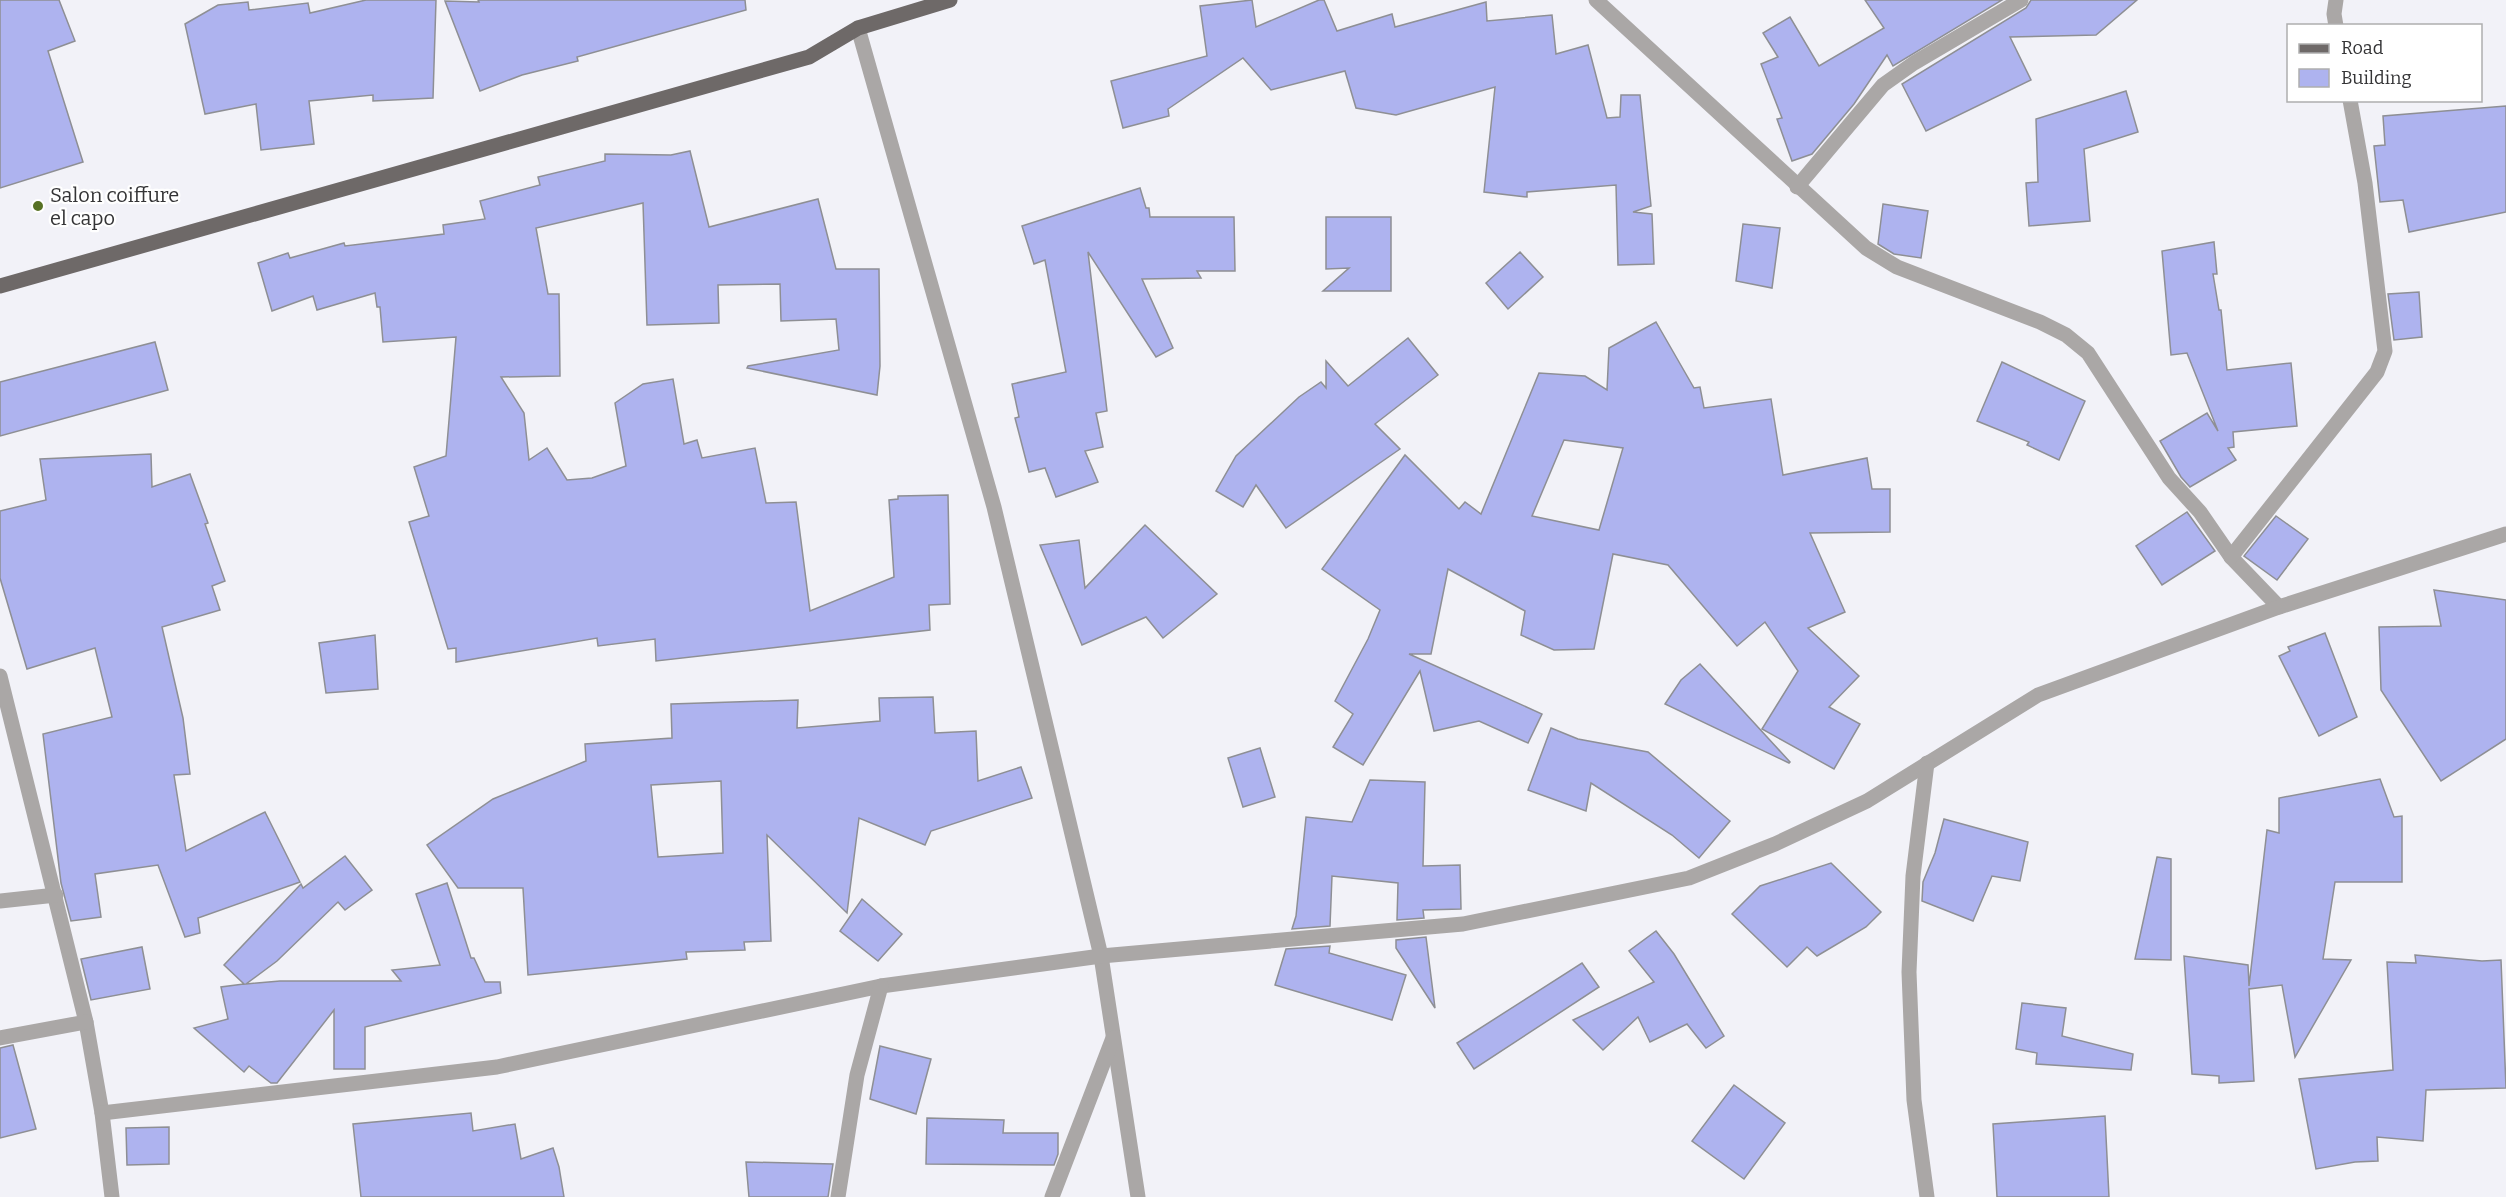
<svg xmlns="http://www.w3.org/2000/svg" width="2506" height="1197" font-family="Bitter,serif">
<rect width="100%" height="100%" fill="#f2f2f8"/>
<g fill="#aeb3ef" stroke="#8e8f94" stroke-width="1.5" fill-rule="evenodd">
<polygon points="0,0 59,0 75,41 48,51 83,162 0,188"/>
<polygon points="366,0 436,0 433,98 373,101 373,95 309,101 314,144 261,150 256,104 205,114 185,24 218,5 248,2 249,10 308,3 310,13"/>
<polygon points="478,0 745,0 746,10 577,57 578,61 522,75 480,91 445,1 479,2"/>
<polygon points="1252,0 1256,27 1319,0 1324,0 1337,31 1392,14 1395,27 1486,2 1487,21 1552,15 1556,54 1588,45 1607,118 1620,117 1621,95 1640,95 1651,206 1633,212 1652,214 1654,264 1618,265 1616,185 1527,192 1527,197 1484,192 1495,87 1396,115 1356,108 1345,71 1271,90 1243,58 1168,109 1169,116 1123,128 1111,81 1207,56 1200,6"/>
<polygon points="1865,0 2002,0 1893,66 1887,55 1854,104 1812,154 1792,161 1777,119 1782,118 1761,64 1778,57 1763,33 1790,17 1819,66 1884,28"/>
<polygon points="2031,0 2137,0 2096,35 2010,37 2031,80 1926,131 1902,84 2026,8"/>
<polygon points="2126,91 2138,132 2084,149 2090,221 2029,226 2026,183 2038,182 2036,119"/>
<polygon points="2506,106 2506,212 2409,232 2403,200 2380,202 2374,146 2385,145 2383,116"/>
<polygon points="690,151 709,227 818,199 836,269 879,269 880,366 877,395 747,368 748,366 839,350 836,319 781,321 780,284 718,285 719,323 647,325 643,203 536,228 548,294 559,294 560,376 501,377 524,413 529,460 547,448 567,480 592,478 626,466 615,403 643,384 673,379 684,444 697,440 702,458 755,448 766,503 796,502 810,611 894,577 889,500 898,499 898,496 948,495 950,604 929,605 930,630 656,661 655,639 598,646 597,638 456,662 456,648 448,649 409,522 429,516 414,467 446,456 456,337 383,342 380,307 377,307 375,293 317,310 313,296 272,311 258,263 288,253 290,258 344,243 345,246 444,234 443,225 485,219 480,201 540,185 538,177 605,161 605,154 671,155"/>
<polygon points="1140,188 1146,208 1149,208 1150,217 1234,217 1235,271 1197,271 1201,278 1142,279 1173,348 1156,357 1088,252 1107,411 1096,413 1103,447 1085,451 1098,482 1056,497 1045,468 1029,472 1015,418 1019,417 1012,384 1066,372 1045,260 1034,264 1022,226"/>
<polygon points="1883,204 1928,211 1921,258 1894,254 1878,244"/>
<polygon points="1326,217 1391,217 1391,291 1323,291 1349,268 1326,269"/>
<polygon points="1743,224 1780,228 1772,288 1736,281"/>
<polygon points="2214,242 2217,274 2213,274 2219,310 2221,310 2227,370 2291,363 2297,426 2233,432 2234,447 2228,448 2236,460 2190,487 2181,477 2160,441 2207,413 2218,431 2187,353 2171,355 2162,251"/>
<polygon points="1520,252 1543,277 1508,309 1486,283"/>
<polygon points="2419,292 2422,337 2394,340 2388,294"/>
<path d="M1656,322l38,66 6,-1 4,21 67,-9 12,76 84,-17 5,31h18v43l-80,1 35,79 -37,16 51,48 -30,31 31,17 -26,45 -72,-40 36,-58 -33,-49 -28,24 -69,-81 -55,-11 -19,95 -40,1 -33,-15 4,-24 -77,-42 -17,85h-22l133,60 -14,29 -49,-22 -45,10 -14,-60 -57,94 -30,-18 20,-33 -18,-13 33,-62 12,-29 -58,-41 83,-114 54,54 6,-7 16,12 58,-141 46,3 22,14 2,-42zM1564,440l59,8 -24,82 -67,-14z"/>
<polygon points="1408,338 1438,375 1375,424 1400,449 1286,528 1256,485 1243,507 1216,491 1236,456 1299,397 1321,382 1326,388 1326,361 1348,386"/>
<polygon points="155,342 168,390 0,436 0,382"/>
<polygon points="2002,362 2085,401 2059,460 2027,445 2029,442 1977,421"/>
<polygon points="151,454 152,487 190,474 208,523 205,524 225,581 212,586 220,610 162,627 183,718 190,774 174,775 186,851 265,812 300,882 198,918 200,933 185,937 158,865 95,874 101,917 71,921 61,883 43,734 112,717 95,648 27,669 0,578 0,511 46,500 40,459"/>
<polygon points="2187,512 2215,551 2162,585 2136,546"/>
<polygon points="2276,516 2308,539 2277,580 2244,556"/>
<polygon points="1145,525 1217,594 1163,638 1146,617 1082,645 1040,545 1079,540 1085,588"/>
<polygon points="2434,590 2506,600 2506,739 2441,781 2381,690 2379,627 2441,626"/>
<polygon points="2325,633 2357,717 2319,736 2279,656 2290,651 2288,647"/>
<polygon points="375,635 378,689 326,693 319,643"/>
<polygon points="1700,664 1790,762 1789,763 1665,704 1681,680"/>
<path d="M933,697l2,36 41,-2 2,50 43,-14 11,31 -101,33 -6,14 -66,-27 -12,95 -80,-78 4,106 -27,1 1,8 -59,2 1,7 -159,16 -5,-87h-65l-31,-43 66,-46 93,-38 -1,-17 87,-6 -1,-34 127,-4 -1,28 83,-7 -1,-23zM721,781l2,72 -65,4 -7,-72z"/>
<polygon points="1551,728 1578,739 1648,752 1730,821 1699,858 1672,835 1591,783 1586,811 1528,790"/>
<polygon points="1260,748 1275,797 1243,807 1228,758"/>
<polygon points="2380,779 2394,817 2402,816 2402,882 2335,882 2323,959 2351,960 2295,1057 2282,985 2249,989 2254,1081 2219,1083 2219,1076 2192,1074 2184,956 2248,965 2249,986 2267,830 2279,833 2279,798"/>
<polygon points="1370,780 1425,782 1423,866 1460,865 1461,909 1423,910 1424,918 1397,920 1398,883 1332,876 1330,926 1292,929 1296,916 1306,817 1352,822"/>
<polygon points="1944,819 2028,842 2020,881 1992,876 1973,921 1922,901 1923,882 1935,853"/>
<polygon points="345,856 372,890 345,910 338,902 277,961 246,984 280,981 401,981 392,970 440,965 416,894 447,883 471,958 474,958 485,982 500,982 501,993 365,1027 365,1069 334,1069 334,1010 277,1083 271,1083 249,1066 244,1072 194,1028 228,1019 221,987 244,984 224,965 301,884 303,888"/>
<polygon points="2157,857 2171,859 2171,960 2135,959"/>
<polygon points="1831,863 1881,912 1866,927 1817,956 1807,947 1787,967 1732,914 1760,886"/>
<polygon points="862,899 902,934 878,961 840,931"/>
<polygon points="1656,931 1674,954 1724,1036 1706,1048 1687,1024 1650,1042 1638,1017 1603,1050 1573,1020 1654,982 1629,951"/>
<polygon points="1426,937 1435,1008 1396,948 1396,940"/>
<polygon points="1330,946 1329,953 1406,975 1392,1020 1275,985 1286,949"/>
<polygon points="142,947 150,989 91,1000 81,959"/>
<polygon points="2415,955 2482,961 2501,960 2506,1088 2426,1090 2423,1141 2377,1137 2378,1161 2355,1162 2316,1169 2299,1079 2393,1070 2387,962 2416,963"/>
<polygon points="1582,963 1599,987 1474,1069 1457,1043"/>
<polygon points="2022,1003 2066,1008 2062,1036 2133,1054 2131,1070 2036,1064 2037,1053 2016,1049"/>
<polygon points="13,1045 36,1129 0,1138 0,1048"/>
<polygon points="880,1046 931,1059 916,1114 870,1099"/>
<polygon points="1734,1085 1785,1123 1744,1179 1692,1141"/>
<polygon points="471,1113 473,1131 515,1124 521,1159 553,1148 559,1167 564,1197 361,1197 353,1124"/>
<polygon points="2105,1116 2109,1197 1997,1197 1993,1124"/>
<polygon points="927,1118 1004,1120 1003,1133 1058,1133 1058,1154 1054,1165 926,1164"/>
<polygon points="169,1127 169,1164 127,1165 126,1128"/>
<polygon points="746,1162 833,1164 828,1197 749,1197"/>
</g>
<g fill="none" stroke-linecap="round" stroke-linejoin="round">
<g stroke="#aaa7a6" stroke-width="15">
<polyline points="1596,0 1866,248 1897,267 2040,322 2066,335 2088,353 2169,478 2200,512 2231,557 2279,607"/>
<polyline points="2336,26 2334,14 2336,0"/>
<polyline points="858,28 994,507 1101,956 1138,1197"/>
<polyline points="1797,187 1883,85 1914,63 2021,0"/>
<polyline points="2231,557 2377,372 2385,351 2365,183 2350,100"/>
<polyline points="0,676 86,1022 102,1113 112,1197"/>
<polyline points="0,901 56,895"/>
<polyline points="0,1038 86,1022"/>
<polyline points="102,1113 497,1067 881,986 1101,956 1463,924 1689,878 1775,844 1867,801 2038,695 2279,607 2506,534"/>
<polyline points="838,1197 857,1075 881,986"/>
<polyline points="1052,1197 1113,1038"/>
<polyline points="1927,1197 1914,1100 1909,972 1913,876 1927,763"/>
</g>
<polyline stroke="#6e6968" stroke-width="15" points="0,286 809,57 858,28 950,0"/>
</g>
<circle fill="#577124" stroke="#fff" stroke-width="2" cx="38" cy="206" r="6"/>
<g text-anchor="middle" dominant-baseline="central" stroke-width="4.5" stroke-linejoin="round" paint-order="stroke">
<g font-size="20" fill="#343436" stroke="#fff" text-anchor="start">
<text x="50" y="195">Salon coiffure<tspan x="50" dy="23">el capo</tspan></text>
</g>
</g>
<rect x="2287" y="24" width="195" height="78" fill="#ffffff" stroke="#aeaeaf" stroke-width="1.5"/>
<rect x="2299" y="44" width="30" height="9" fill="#6e6968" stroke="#aeaeaf" stroke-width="1.5"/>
<text x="2341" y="54" font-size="18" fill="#343436">Road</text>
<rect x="2299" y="69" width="30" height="18" fill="#aeb3ef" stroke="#aeaeaf" stroke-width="1.5"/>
<text x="2341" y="84" font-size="18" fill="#343436">Building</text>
</svg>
